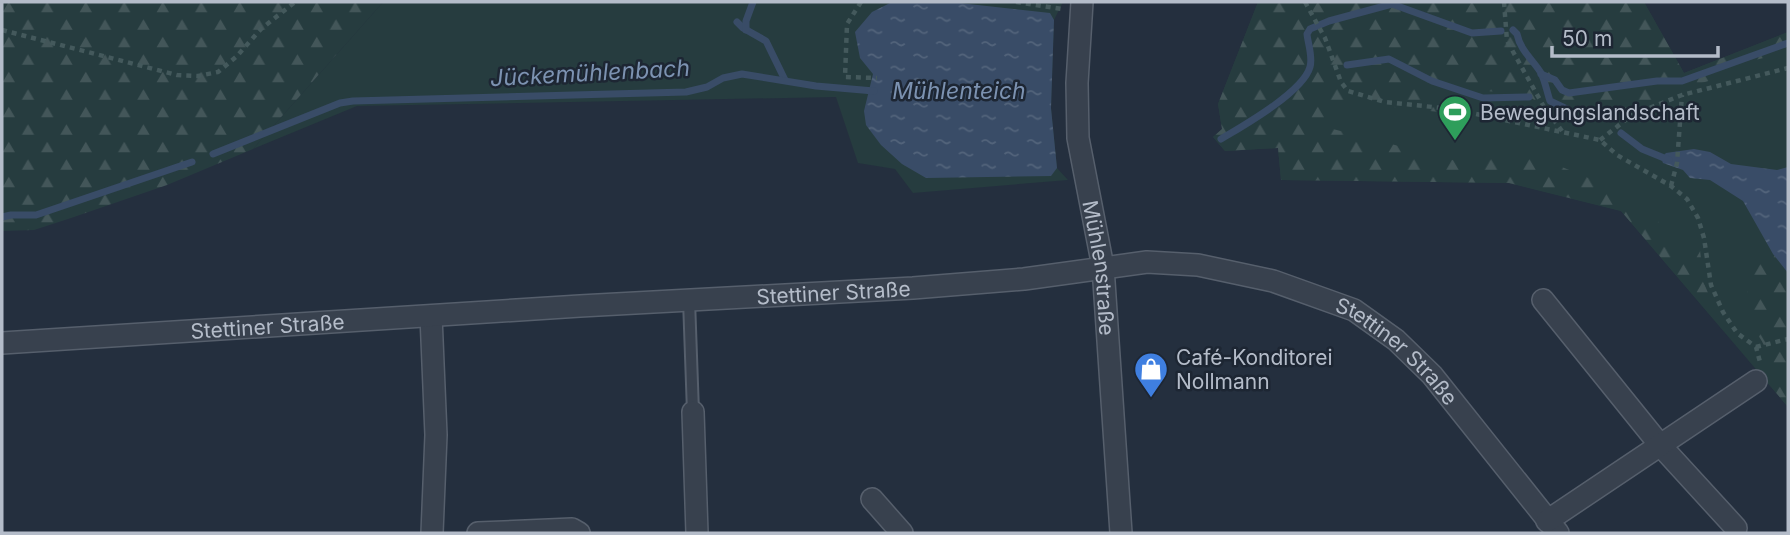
<svg xmlns="http://www.w3.org/2000/svg" width="1790" height="535" font-family="Inter,sans-serif">
<defs>
<pattern id="forest-firs" width="22" height="20" patternUnits="userSpaceOnUse" patternTransform="scale(1.75)"><rect width="22" height="20" fill="#263c3f"/><path d="M5 1l3.5 6h-7zM16 11l3.5 6h-7z" fill="#435659"/></pattern>
<pattern id="water-ripples" width="26" height="14" patternUnits="userSpaceOnUse" patternTransform="scale(1.75)"><rect width="26" height="14" fill="#394c67"/><path d="M2 4q2-2 4 0t4 0M15 11q2-2 4 0t4 0" fill="none" stroke="#53647b"/></pattern>
</defs>
<rect width="100%" height="100%" fill="#242f3e"/>
<g fill="#263c3f">
<polygon points="383,2 1063,2 1054,20 1051,108 1057,168 1068,180 913,193 895,169 858,163 836,97 357,106 253,149"/>
<polygon points="1258,2 1644,2 1684,73 1788,32 1788,407 1621,211 1509,183 1281,180 1278,148 1225,151 1213,137 1222,129 1218,104"/>
</g>
<g fill="url(#forest-firs)">
<polygon points="2,2 383,2 253,149 167,185 71,218 34,230 2,231"/>
<polygon points="1258,2 1644,2 1684,73 1788,32 1788,60 1782,61 1780,54 1751,61 1753,68 1681,89 1626,109 1597,131 1577,129 1524,93 1483,91 1454,80 1439,112 1375,105 1331,104 1329,128 1457,161 1525,152 1616,189 1655,218 1675,241 1699,242 1704,283 1723,330 1621,211 1509,183 1281,180 1278,148 1225,151 1213,137 1222,129 1218,104"/>
<path d="M1773,254l15,19v134l-22,-26c3,-17 3,-32 -9,-47 -3,-4 -8,-7 -10,-12 -6,-16 3,-39 7,-55z"/>
</g>
<g fill="url(#water-ripples)">
<polygon points="892,2 951,2 1050,13 1054,20 1051,108 1057,168 1051,176 926,178 902,164 881,145 866,125 864,111 873,74 860,58 855,32 872,12"/>
<polygon points="1694,149 1710,152 1731,164 1777,170 1788,167 1788,273 1773,254 1743,201 1710,180 1690,178 1683,170 1663,163 1661,158 1666,153"/>
</g>
<g fill="none" stroke-linecap="round" stroke-linejoin="round">
<g stroke="#394c67" stroke-width="7">
<polyline points="737,22 743,28 766,41 785,80"/>
<polyline points="746,30 746,21 753,2"/>
<path d="M1513,30l4,4c3,16 16,26 24,39 4,8 6,19 9,28l19,9"/>
<polyline points="1347,65 1389,59 1432,81 1483,98 1529,97"/>
<polyline points="1541,74 1555,80 1562,90 1569,93 1657,81 1682,81 1788,43"/>
<polyline points="1621,133 1642,149 1669,160"/>
<path d="M1221,139c22,-13 82,-47 89,-72 3,-10 -2,-23 -3,-33l3,-5 19,-8 63,-17 80,29 29,-2"/>
<polyline points="213,154 340,103 353,101 686,92 707,87 723,78 742,74 816,86 874,91"/>
<polyline points="2,217 11,215 36,215 192,162"/>
</g>
<g stroke="#565f6c" stroke-width="14">
<polyline id="lane" points="689,300 693,412"/>
</g>
<g stroke="#565f6c" stroke-width="24">
<g id="street">
<path id="s1" d="M1082,2l-5,81 1,55 25,129 18,266"/>
<polyline points="1543,300 1660,445 1736,528"/>
<polyline points="431,316 436,435 432,533"/>
<path id="s2" d="M2,343l578,-37 333,-18 111,-9 123,-17 51,3 75,16 81,29 42,30 36,35 126,158"/>
<polyline points="693,412 697,533"/>
<polyline points="872,499 902,533"/>
<polyline points="1547,521 1756,381"/>
<polyline points="478,533 572,529 579,533"/>
</g>
</g>
<g stroke="#44595c" stroke-width="4.5" stroke-dasharray="5 5" stroke-linecap="butt">
<polyline points="861,2 847,24 845,77 877,78"/>
<polyline points="1016,2 1062,9"/>
<polyline points="1305,2 1325,38 1341,82 1348,91 1385,102 1452,109 1600,140 1617,155 1671,186 1687,199 1698,218 1704,238 1711,285 1723,312 1737,333 1756,347 1760,362"/>
<polyline points="1504,2 1507,41 1544,107 1562,131"/>
<polyline points="2,30 177,75 198,76 218,72 236,57 261,29 295,2"/>
<polyline points="1600,140 1632,115 1682,95 1788,68"/>
<polyline points="1671,186 1677,163 1682,95"/>
<polyline points="1756,347 1788,339"/>
</g>
<use href="#lane" stroke="#38414e" stroke-width="10"/>
<use href="#street" stroke="#38414e" stroke-width="21"/>
</g>
<defs>
<g id="stadium-pin" transform="scale(1.75)"><path d="M0 17L-7.5 6A9.5 9.5 0 1 1 7.5 6Z" fill="#2e9e5b" stroke="#1d2633"/><path d="M0-5a6.5 5 0 1 0 0 10a6.5 5 0 1 0 0-10ZM-3.5-1.8h7v3.6h-7Z" fill="#fff"/></g>
<g id="shop-pin" transform="scale(1.75)"><path d="M0 17L-7.5 6A9.5 9.5 0 1 1 7.5 6Z" fill="#3f7fe0" stroke="#1d2633"/><path d="M-5-2.5h2.3a2.7 3.5 0 0 1 5.4 0H5L5.5 6h-11ZM-1.5-2.5h3a1.5 2.3 0 0 0-3 0Z" fill="#fff"/></g>
</defs>
<g fill-rule="evenodd">
<use href="#stadium-pin" x="1455" y="112"/>
<use href="#shop-pin" x="1151" y="369"/>
</g>
<g text-anchor="middle" dominant-baseline="central" stroke-width="5" stroke-linejoin="round" paint-order="stroke">
<g font-size="21" fill="#b4bcc9" stroke="#1d2633" text-anchor="start">
<text x="1480" y="112">Bewegungslandschaft</text>
<text x="1176" y="357">Café-Konditorei<tspan x="1176" dy="24">Nollmann</tspan></text>
</g>
<g font-size="21" fill="#b4bcc9" stroke="#1d2633">
<text stroke="none"><textPath href="#s1" startOffset="268">Mühlenstraße</textPath></text>
<text stroke="none"><textPath href="#s2" startOffset="833">Stettiner Straße</textPath></text>
<text stroke="none"><textPath href="#s2" startOffset="266">Stettiner Straße</textPath></text>
<text stroke="none"><textPath href="#s2" startOffset="1421">Stettiner Straße</textPath></text>
</g>
<g font-size="23" font-style="italic" fill="#7c92b1" stroke="#1d2633">
<text transform="translate(590 73) rotate(-3)">Jückemühlenbach</text>
<text x="959" y="91">Mühlenteich</text>
</g>
</g>
<rect width="1790" height="535" fill="none" stroke="#b4bcc9" stroke-width="7"/>
<path d="M1552 46v10h166v-10" fill="none" stroke="#b4bcc9" stroke-width="3.5"/>
<text x="1562" y="46" font-size="21" fill="#b4bcc9" stroke="#1d2633" stroke-width="5" paint-order="stroke">50 m</text>
</svg>
